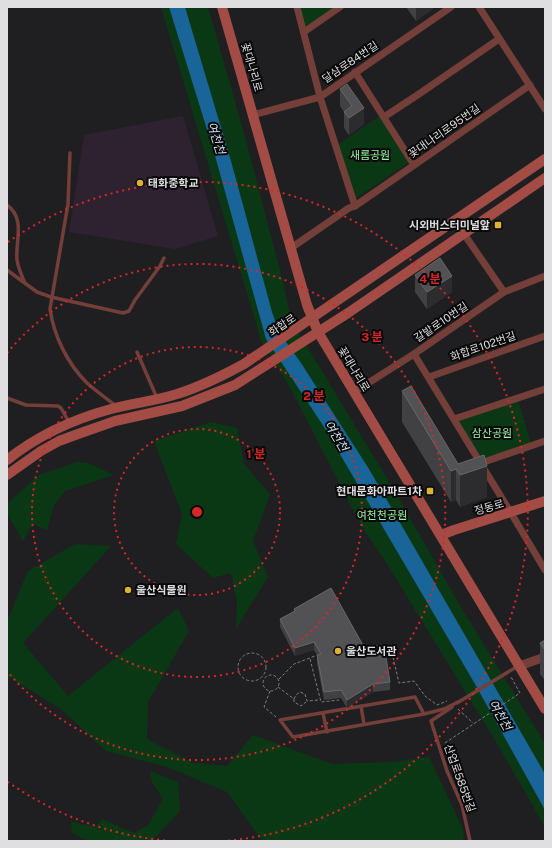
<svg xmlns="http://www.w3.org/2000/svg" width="552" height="848" font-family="'Public Sans','Noto Sans KR',sans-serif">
<rect width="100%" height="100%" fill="#1f1f22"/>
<polygon fill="#2e2230" points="183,116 218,236 175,249 69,232 84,135"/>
<g fill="#0b3814">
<polygon points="161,7 208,7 244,133 283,282 291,320 394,490 462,609 545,744 545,827 496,742 384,559 362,527 287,382 261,340"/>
<polygon points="299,7 340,7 306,30"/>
<polygon points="381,115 411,161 353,200 336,146"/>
<polygon points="518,400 531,444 481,460 457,421"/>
<polygon points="211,422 237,428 244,464 270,494 253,541 268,577 236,629 237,602 231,573 213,578 176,544 182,514 154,441"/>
<polygon points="77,462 88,463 114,475 65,491 54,505 47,530 32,524 23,541 7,513 7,504 39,475"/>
<polygon points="75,544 111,546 23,643 68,696 178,608 189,631 148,702 147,739 193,763 227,766 253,735 332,764 393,762 429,757 463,829 464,841 262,841 227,792 167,767 106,751 61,709 7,676 7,621 28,571"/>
<polygon points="150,771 178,782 180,811 152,841 89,841 72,833 71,822 96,827 102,819 134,833 148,825 163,799 152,782"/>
</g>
<polygon fill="#19659a" points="169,7 185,7 231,161 272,312 279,332 301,363 369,469 545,774 545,810 475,684 324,427 266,339 214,152"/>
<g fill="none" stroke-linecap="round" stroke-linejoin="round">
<g stroke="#7d7d7f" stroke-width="1" stroke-dasharray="3 2" stroke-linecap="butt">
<circle cx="252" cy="667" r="14"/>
<polyline points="393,657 399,683 414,681 425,696 437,705 447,701"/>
<polyline points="310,659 321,702 339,700"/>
<circle cx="271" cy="683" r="8"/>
<polyline points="279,679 294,664 315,656"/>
<polyline points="278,687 294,699 296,695 300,692 305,694 307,701 319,700"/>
<polyline points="270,691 264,707 276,717"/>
<polyline points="294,699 294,702 301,706 306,702"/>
<polyline points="458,709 473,723"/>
<polyline points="445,743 520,693 511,677"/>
</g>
<g stroke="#743e39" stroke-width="3.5">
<path d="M70,153l-2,51 -18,105c4,27 17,54 37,74 9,8 20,16 29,23"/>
<path d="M7,205c19,14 8,36 10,55 1,7 4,14 7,21"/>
<polyline points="7,270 37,292 51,297 123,313 129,311 135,300 160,266 164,258"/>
<polyline points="137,352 157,398"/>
<polyline points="7,398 26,405 58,406 61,408 69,422"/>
<polyline points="457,703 518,666"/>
<polyline points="361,706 364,724"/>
<polyline points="452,707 431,721 447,771 462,805 470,841"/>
<polyline points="323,713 327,732"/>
<polyline points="424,714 293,737 280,720 415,697 424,714 444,709 458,702"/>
</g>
<g stroke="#743e39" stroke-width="7">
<polyline points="297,7 320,97 355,206"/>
<polyline points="479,7 545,109"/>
<polyline points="304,32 340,7"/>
<polyline points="355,72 414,165"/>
<polyline points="253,115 320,97 451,7"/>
<polyline points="384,117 419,94 499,39"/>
<polyline points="464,234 504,292"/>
<polyline points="291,248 349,208 355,206 530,85"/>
<polyline points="414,354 511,513 545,570"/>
<polyline points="429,377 545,336"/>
<polyline points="354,392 414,354 504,292 545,276"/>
<polyline points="454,419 545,389"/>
<polyline points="481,463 545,441"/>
</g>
<polyline stroke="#743e39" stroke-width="9" points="519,666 545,657"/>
<g stroke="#a34c45" stroke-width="10">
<polyline points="222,7 307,305 318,332 545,709"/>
<path d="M7,460c30,-24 67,-41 104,-51 22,-6 44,-8 66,-15 23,-7 45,-18 67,-30l301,-205"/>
<polyline points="7,475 41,451 59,441 78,434 115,421 182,406 235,385 348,313 545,178"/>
<polyline points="441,535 454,530 545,501"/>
</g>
</g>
<g fill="#414144">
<polygon points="406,7 435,7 416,21"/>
<polygon points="340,89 364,124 349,135 344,128 344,112 340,106"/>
<polygon points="415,275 452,292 427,309 415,292"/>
<polygon points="402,391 458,464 487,497 460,507 456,500 451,502 402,422"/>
<polygon points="294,609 364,647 390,682 390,690 373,692 347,708 341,698 324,700 317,663 317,655 314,650 295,656 280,627 280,619 294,611"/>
<polygon points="545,640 545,681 540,674 540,643"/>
</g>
<g fill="#2c2c2f">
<polygon points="416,7 435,7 416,21"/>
<polygon points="364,108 364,124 349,135 349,118"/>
<polygon points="452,276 452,292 427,309 427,292"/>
<polygon points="487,466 487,497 460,507 460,475"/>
<polygon points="456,469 456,500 451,502 451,471"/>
<polygon points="314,642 314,650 295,656 295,648"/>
<polygon points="373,684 373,692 347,708 347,700"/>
</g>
<g fill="#525255" stroke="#68686a">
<polygon points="347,84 364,108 349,118 344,112 352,106 340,89"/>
<polygon points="440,258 452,276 427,292 415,275"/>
<polygon points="411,386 458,464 484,455 487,466 460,475 456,469 451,471 402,391"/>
<polygon points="331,588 364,647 384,645 390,682 373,684 347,700 341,690 324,692 317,655 321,654 314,642 295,648 280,619 295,611 294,609"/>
<polygon points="545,640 545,650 540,643"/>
</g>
<g fill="none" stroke="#d62828" stroke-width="2" stroke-dasharray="2 4">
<circle cx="197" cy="512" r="83"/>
<circle cx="197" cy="512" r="165"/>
<path d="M7 353A248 248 0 1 1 7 671"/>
<path d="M171 841A330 330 0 0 1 8 782M8 242A330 330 0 1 1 223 841"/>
</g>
<g fill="#ddb133" stroke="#09090a" stroke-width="1.5">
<circle cx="140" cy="183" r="4"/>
<rect x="494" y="221" width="8" height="8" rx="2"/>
<rect x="426" y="487" width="8" height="8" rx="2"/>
<circle cx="128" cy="590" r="4"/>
<circle cx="338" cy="651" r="4"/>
</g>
<g text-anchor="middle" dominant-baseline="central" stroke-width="4" stroke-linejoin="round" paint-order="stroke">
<g font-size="11" fill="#dfdee0" stroke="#09090a">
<text transform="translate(350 62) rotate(-34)">달삼로84번길</text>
<text transform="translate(252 67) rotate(74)">꽃대나리로</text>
<text transform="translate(444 131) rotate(-35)">꽃대나리로95번길</text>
<text transform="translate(441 322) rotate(-34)">갈밭로10번길</text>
<text transform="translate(282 325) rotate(-34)">화합로</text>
<text transform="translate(483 346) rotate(-19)">화합로102번길</text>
<text transform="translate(354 369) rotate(59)">꽃대나리로</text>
<text transform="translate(489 507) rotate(-16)">정동로</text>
<text transform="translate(460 778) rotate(70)">산업로585번길</text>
</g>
<g font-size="11" fill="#99f3a2" stroke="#09090a">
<text x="370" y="155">새롬공원</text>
<text x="492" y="433">삼산공원</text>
<text x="382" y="515">여천천공원</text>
</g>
<g font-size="11" font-weight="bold" fill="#dfdee0" stroke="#09090a" text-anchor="start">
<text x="148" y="183">태화중학교</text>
<text x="490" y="225" text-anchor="end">시외버스터미널앞</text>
<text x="422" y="491" text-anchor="end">현대문화아파트1차</text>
<text x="136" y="590">울산식물원</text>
<text x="346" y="651">울산도서관</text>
</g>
<g font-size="12" font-style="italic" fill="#cedfef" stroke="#09090a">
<text transform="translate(216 138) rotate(73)">여천천</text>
<text transform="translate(336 436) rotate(59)">여천천</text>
<text transform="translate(500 715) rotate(60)">여천천</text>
</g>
</g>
<circle cx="197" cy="512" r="6" fill="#d62828" stroke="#09090a" stroke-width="2"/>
<g font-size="12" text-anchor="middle" font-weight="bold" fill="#d62828" stroke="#09090a" stroke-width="4" stroke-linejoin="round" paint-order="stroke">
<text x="430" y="283">4 분</text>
<text x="372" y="341">3 분</text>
<text x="314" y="400">2 분</text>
<text x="256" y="458">1 분</text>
</g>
<rect width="552" height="848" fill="none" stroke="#dfdee0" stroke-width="16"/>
</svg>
